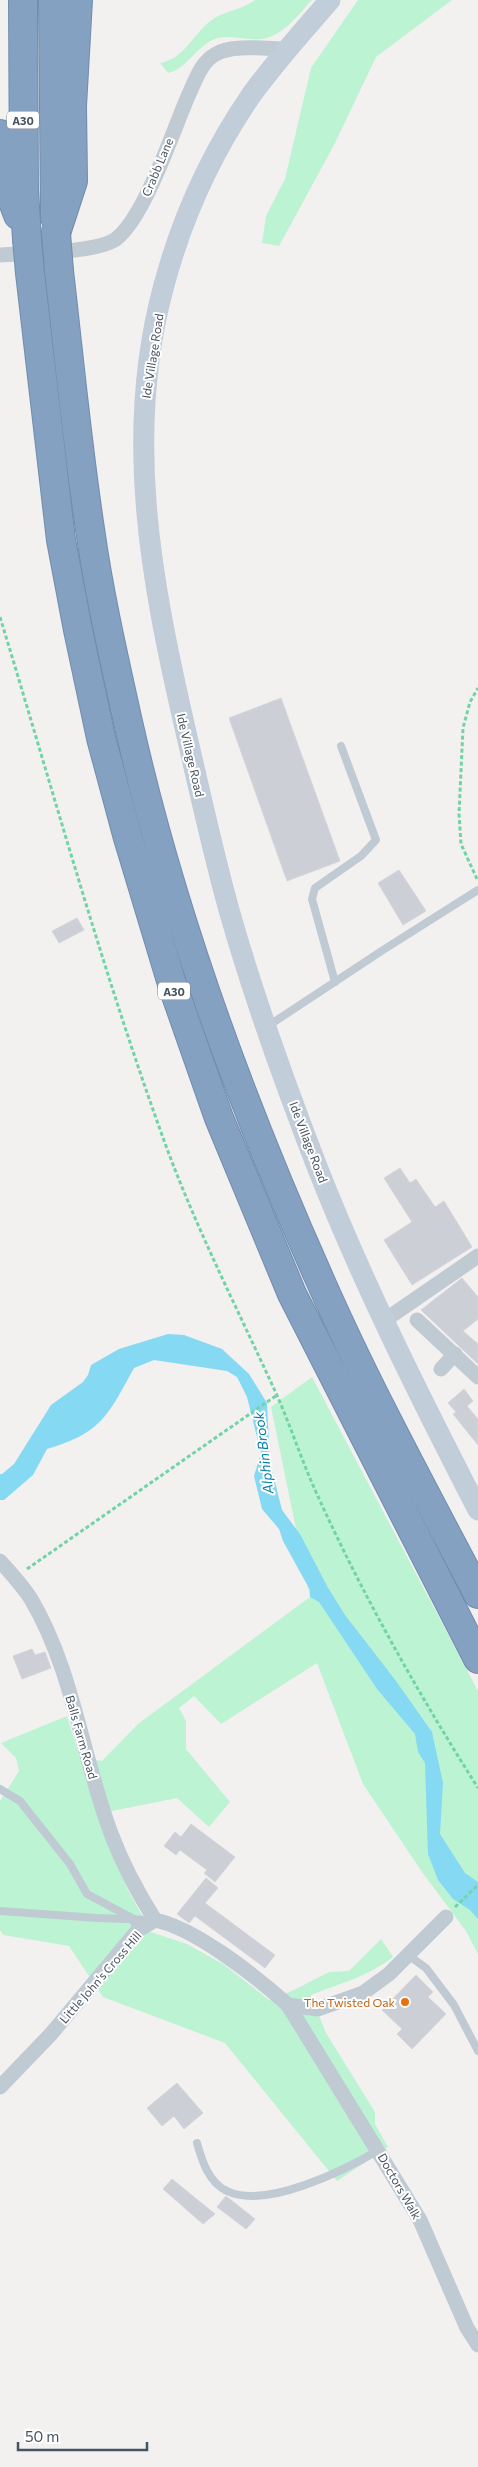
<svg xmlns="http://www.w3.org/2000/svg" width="478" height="2467" font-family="Commissioner,sans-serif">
<rect width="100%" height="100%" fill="#f3f0f0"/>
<g fill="#bcf3d3">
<path d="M255,0h57c-18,19 -33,43 -63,39 -11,-1 -24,-4 -34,0 -19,7 -28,30 -47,34l-8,-10c25,-4 33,-30 53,-44 12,-8 29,-9 42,-19z"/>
<polygon points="358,0 452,0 376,57 334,145 279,246 262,243 266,216 285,179 311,68"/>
<path d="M312,1377l166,314v263l-12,-23 -44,-59 -59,-88 -46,-121 -96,61 -27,-28 -15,12 7,13v28l44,53 -21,25 -32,-29 -65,13 -14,6 29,71 24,44 36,12 36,20 46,36 25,-10 35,-18 20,-1 32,-32 12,18c-30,22 -50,25 -82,38l15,38 49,79v12l13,23 -51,34 -112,-138 -122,-46 -34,-51 -66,-11 -3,-5v-129l19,-30 -3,-13 -15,-15 66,-27 13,42 22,3 36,-37 172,-127 -39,-190z"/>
</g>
<path fill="#86d9f3" d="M168,1334l16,1 38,14 27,25 18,29 3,59 12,48 18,24 27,52 18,29 51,66 36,51 11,51 -3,51 25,39 13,9v37l-8,-9 -17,-11 -15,-19 -10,-26 -3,-91 -7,-11 -3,-18 -38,-45 -58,-87 -9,-5v-7l-27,-49 -4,-12 -17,-20 -8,-33 7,-23 -14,-56 -10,-20 -10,-6 -73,-11 -20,8c-26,47 -32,65 -87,81l-14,26 -29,25h-4v-26h2l12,-10 37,-59 32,-23 5,-7 3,-10 28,-16z"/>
<g fill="#cccfd6" stroke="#d4d6dc">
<polygon points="281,698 340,861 287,881 229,718"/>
<polygon points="399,870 426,911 403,925 378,883"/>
<polygon points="77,918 84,930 59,943 52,931"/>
<polygon points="400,1168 410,1183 416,1179 435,1207 444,1201 472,1247 412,1285 384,1240 412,1222 384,1178"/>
<polygon points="462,1278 478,1297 478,1319 463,1331 478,1344 478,1364 421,1310"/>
<polygon points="464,1389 473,1401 467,1406 478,1419 478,1445 453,1414 456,1412 448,1403"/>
<polygon points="32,1649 35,1655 45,1652 51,1668 22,1679 13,1656"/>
<polygon points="191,1824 235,1857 215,1882 204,1873 207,1870 180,1850 176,1855 164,1846 175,1832 181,1837"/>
<polygon points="206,1878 218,1888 205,1903 275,1955 265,1968 195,1916 189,1923 177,1914"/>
<polygon points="416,1975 433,1992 428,1997 446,2014 412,2049 397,2034 402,2029 382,2010"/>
<polygon points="177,2083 203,2113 184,2129 174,2116 162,2126 147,2108"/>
<polygon points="172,2179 215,2214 203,2224 163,2189"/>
<polygon points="226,2196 255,2219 246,2229 217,2207"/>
</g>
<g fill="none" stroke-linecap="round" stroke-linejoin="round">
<g stroke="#708cae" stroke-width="30">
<g id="highway">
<polyline points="23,0 24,190 27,239"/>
<polyline points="53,0 55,217"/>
<polyline points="0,134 2,172 18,215"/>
<polyline points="56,233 73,181 72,106 78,0"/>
<path d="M59,271c10,86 18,173 31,258 9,65 24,130 38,193 43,192 112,379 192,558 47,107 104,211 158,314"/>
<polyline points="30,273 61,540 78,630 101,738 128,838 172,984 219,1118 292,1294 478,1659"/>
</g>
</g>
<g stroke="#72d4a6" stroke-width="3" stroke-dasharray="4 2.5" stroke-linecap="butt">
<path d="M0,617c54,177 103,356 166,529 31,84 72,164 109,245 15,33 26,68 41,101 46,102 102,201 162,296"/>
<polyline points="477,879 461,844 459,814 463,728 470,702 478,688"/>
<polyline points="27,1569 277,1395"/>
<polyline points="455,1907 478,1885"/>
</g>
<g stroke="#c0cad3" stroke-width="8">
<polyline points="335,982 312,899 315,888 361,856 376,840 341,746"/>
<polyline points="268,1026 383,950 478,890"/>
<polyline points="0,1789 20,1801 70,1864 87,1894 132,1918 138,1930"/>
<polyline points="0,1911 97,1918 153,1920"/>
<polyline points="408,1955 426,1968 454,2005 478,2051"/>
<path d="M197,2143c5,18 12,40 30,48 38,19 118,-21 152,-41"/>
</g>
<g stroke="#c0cad3" stroke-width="15">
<path d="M0,255c26,-2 97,-2 116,-16 29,-22 57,-109 73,-145 7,-15 12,-32 27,-40 16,-10 52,-5 71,-5"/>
<polyline points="385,1320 478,1256"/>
<polyline points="417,1320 478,1377"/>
<polyline points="441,1369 455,1354"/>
<path d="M0,1561c11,12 22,24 31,38 43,73 51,159 81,237 11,29 26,57 43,84"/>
<polyline points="288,2005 318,2009 363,1993 389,1974 446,1917"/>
<path d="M0,2087l51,-53 87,-104 17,-10c40,8 102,57 133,85l132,215 47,108 11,17"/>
</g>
<path stroke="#c2cdda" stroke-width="21" d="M330,0c-27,31 -54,61 -78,94 -40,58 -70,124 -88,191 -41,150 -13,295 21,443 14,60 27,121 44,182 24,85 55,171 87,254 46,118 104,233 162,346"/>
<use href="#highway" stroke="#85a1c2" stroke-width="28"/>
<g stroke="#708cae" stroke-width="30" stroke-linecap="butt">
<g id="highway-bridge">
<polyline points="56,233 59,271"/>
<polyline points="27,239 30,273"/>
</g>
</g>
<use href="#highway-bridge" stroke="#85a1c2" stroke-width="28"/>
</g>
<circle fill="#e8710a" stroke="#fff" stroke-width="2" cx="405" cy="2002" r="5"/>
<g text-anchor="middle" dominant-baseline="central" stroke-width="4" stroke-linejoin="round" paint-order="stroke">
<g fill="#fff" stroke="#7e8790" stroke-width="1">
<rect x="7" y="111.5" width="32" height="17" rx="4"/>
<rect x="158" y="982.5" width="32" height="17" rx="4"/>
</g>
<g font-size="11" font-weight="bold" fill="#475360">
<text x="23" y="120">A30</text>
<text x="174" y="991">A30</text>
</g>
<g font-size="12" fill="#475360" stroke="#fff">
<text transform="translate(157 167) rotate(-67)">Crabb Lane</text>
<text transform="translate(152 356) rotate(-81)">Ide Village Road</text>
<text transform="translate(191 755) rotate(77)">Ide Village Road</text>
<text transform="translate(309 1142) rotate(69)">Ide Village Road</text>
<text transform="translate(82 1737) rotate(74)">Balls Farm Road</text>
<text transform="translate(100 1977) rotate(-49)">Little John's Cross Hill</text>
<text transform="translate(400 2186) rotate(60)">Doctors Walk</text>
</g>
<g font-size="12" fill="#c56008" stroke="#fff" text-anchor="end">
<text x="395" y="2002">The Twisted Oak</text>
</g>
<g font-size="14" font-style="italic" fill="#0480a7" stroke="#fff">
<text transform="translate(263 1453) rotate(-97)">Alphin Brook</text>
</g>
</g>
<path d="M18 2442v8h129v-8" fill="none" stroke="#475360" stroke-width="2.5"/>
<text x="25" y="2442" font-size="15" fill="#475360" stroke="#ffffff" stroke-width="4" paint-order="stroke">50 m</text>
</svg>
